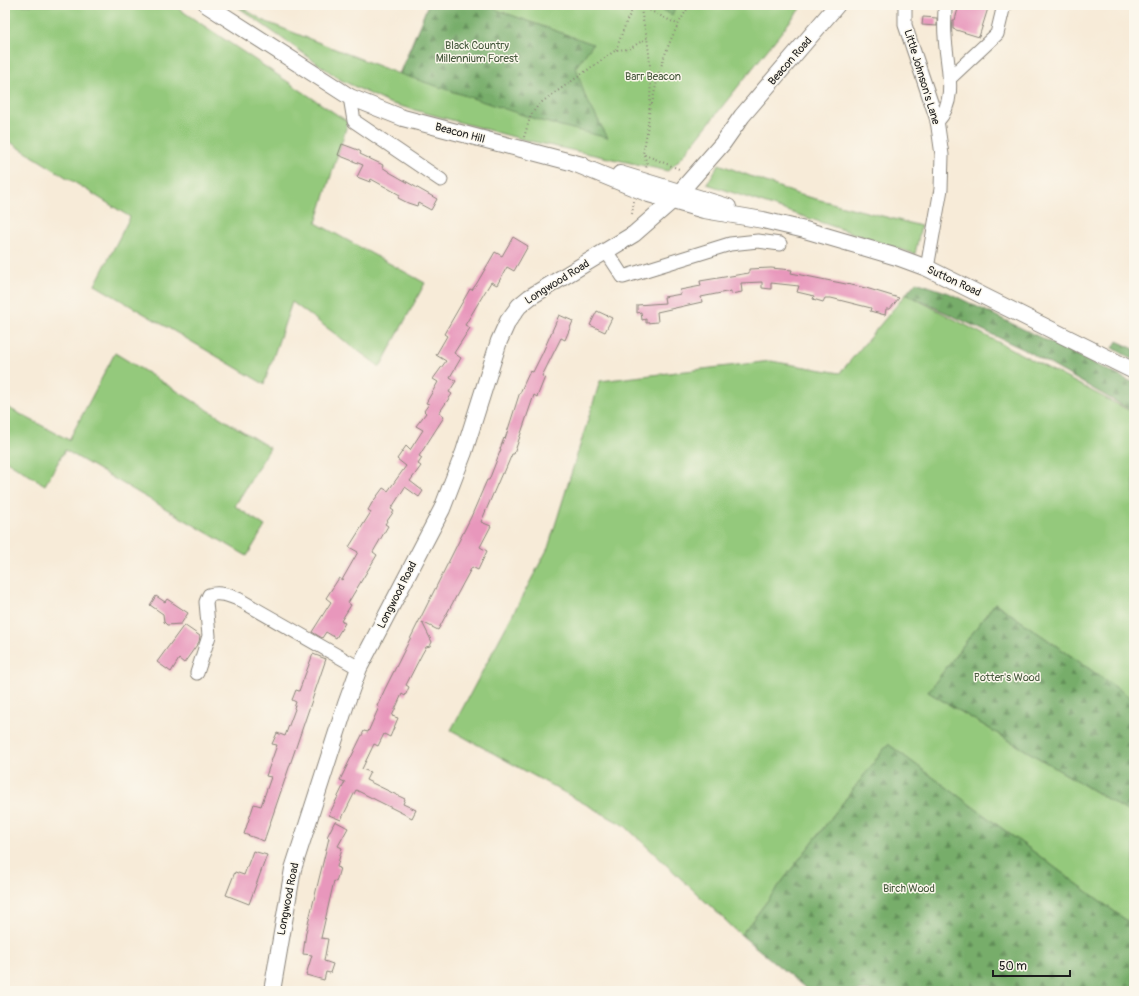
<svg xmlns="http://www.w3.org/2000/svg" width="1139" height="996" font-family="Pangolin,sans-serif">
<defs>
<pattern id="forest-firs" width="22" height="20" patternUnits="userSpaceOnUse"><rect width="22" height="20" fill="#77ad6b"/><path d="M5 1l3.5 6h-7zM16 11l3.5 6h-7z" fill="#618c57"/></pattern>
</defs>
<rect width="100%" height="100%" fill="#fbf7ec"/>
<filter id="ink" filterUnits="userSpaceOnUse"><feTurbulence type="fractalNoise" baseFrequency=".025" numOctaves="2"/><feDisplacementMap in="SourceGraphic" scale="8" xChannelSelector="R" yChannelSelector="G"/><feConvolveMatrix kernelMatrix="1 2 1 2 8 2 1 2 1" color-interpolation-filters="sRGB"/></filter>
<filter id="wash" filterUnits="userSpaceOnUse"><feTurbulence type="fractalNoise" baseFrequency=".012" numOctaves="4" result="noise"/><feDisplacementMap in="SourceGraphic" scale="16" xChannelSelector="R" yChannelSelector="G"/><feGaussianBlur stdDeviation="0.9" result="paint"/><feColorMatrix in="noise" values="0 0 0 0 0 0 0 0 0 0 0 0 0 0 0 0 0 1.4 0 .05"/><feComposite in="paint" operator="in"/></filter>
<g filter="url(#wash)">
<rect width="100%" height="100%" fill="#f7ebd8"/>
<g fill="#94c97b" stroke="#58724c">
<polygon points="5,5 173,5 348,122 316,223 425,283 380,367 292,302 264,384 95,285 130,217 5,139"/>
<polygon points="235,5 238,5 264,21 399,74 428,5 803,5 682,157 668,171 525,140 389,103 341,80"/>
<polygon points="719,164 797,194 921,226 915,254 707,184"/>
<polygon points="906,294 1134,413 1134,700 995,603 928,692 1134,815 1134,926 888,744 741,935 625,826 451,730 548,548 600,381 771,361 840,373"/>
<polygon points="115,353 270,448 235,506 265,526 247,556 65,450 45,485 5,460 5,406 69,440"/>
</g>
<g fill="url(#forest-firs)" stroke="#4a6444">
<polygon points="428,5 494,5 497,10 593,44 576,67 585,96 608,138 541,121 400,74"/>
<polygon points="653,5 677,5 672,15"/>
<polygon points="916,282 949,293 1134,383 1134,412 1025,350 906,294"/>
<polygon points="1117,341 1134,349 1134,360 1113,348"/>
<polygon points="995,603 1134,700 1134,815 928,692"/>
<polygon points="888,744 1134,926 1134,991 809,991 741,935"/>
</g>
<g id="blocks">
<g fill="#e897bc">
<polygon points="959,5 989,5 979,37 953,29 953,20 955,20"/>
<polygon points="923,17 937,18 937,26 922,25"/>
<polygon points="342,144 358,150 361,152 360,154 383,165 382,167 391,173 437,199 431,210 418,203 417,206 408,203 398,198 400,195 371,179 370,182 357,177 363,165 338,155"/>
<polygon points="513,237 528,246 514,271 507,267 497,285 491,282 465,325 470,328 454,353 461,358 450,377 456,381 449,392 452,394 439,413 444,417 419,456 422,458 418,464 421,466 410,481 423,491 419,497 405,487 391,509 394,511 385,524 388,526 373,552 377,555 348,603 351,605 341,621 345,623 336,638 326,632 322,638 312,632 331,602 326,598 339,578 342,580 358,552 349,547 371,512 368,510 372,503 383,488 388,491 406,466 397,459 406,446 410,450 423,430 416,426 426,413 424,411 429,404 426,403 438,382 433,379 446,361 436,355 447,336 444,334 470,289 472,290 477,283 495,252 502,256"/>
<polygon points="771,268 792,270 791,273 866,288 899,298 890,309 886,309 885,315 870,311 871,308 831,298 825,298 823,302 813,299 814,296 797,292 799,286 771,283 771,289 762,288 762,282 741,283 742,292 731,294 731,291 701,297 702,302 657,312 658,322 646,323 646,319 642,320 641,312 637,313 637,305 665,303 664,297 681,294 680,290 701,286 700,281 749,273 749,269"/>
<polygon points="597,311 612,318 605,332 590,325"/>
<polygon points="559,315 573,321 565,340 561,338 542,376 545,377 537,397 534,395 514,454 512,454 504,473 502,473 481,522 491,526 480,547 487,551 478,570 472,567 438,630 422,622 432,642 430,646 426,647 422,654 406,685 409,687 405,696 402,694 392,716 398,718 390,737 384,734 378,746 374,744 362,769 370,772 366,780 405,799 403,804 416,810 412,818 356,790 341,820 329,815 345,782 340,780 364,731 368,732 379,707 377,706 385,689 471,517 487,480 489,480 501,449 500,449 504,438 505,439 519,395 530,371 533,372 542,354"/>
<polygon points="156,596 165,602 167,599 188,613 181,624 167,625 164,622 163,614 150,605"/>
<polygon points="184,625 200,636 199,642 184,663 179,659 171,672 157,662"/>
<polygon points="313,654 326,659 264,841 244,834 254,804 261,806 271,777 266,776 277,745 272,744 277,733 285,736 295,709 294,708 296,702 292,700 296,690 299,691"/>
<polygon points="335,821 348,828 338,846 342,848 337,867 340,868 336,882 334,881 321,938 328,939 324,961 333,964 330,973 326,972 324,980 306,975 312,955 303,954 306,932 329,838 327,837"/>
<polygon points="253,851 267,855 249,904 226,895 235,872 244,875"/>
</g>
</g>
</g>
<g filter="url(#ink)">
<use href="#blocks" fill-opacity="0" stroke="#8a847a" stroke-width="1"/>
<g fill="none" stroke-linecap="round" stroke-linejoin="round">
<g stroke="#8a847a" stroke-width="15">
<g id="minor">
<polyline points="905,5 905,25 937,120 942,155 941,189 927,268"/>
<polyline points="950,78 997,34 1004,5"/>
<polyline points="350,97 354,121 441,180"/>
<path d="M937,122c22,-23 9,-58 8,-86 -1,-10 0,-21 0,-31"/>
<polyline points="606,251 623,277 730,244 758,241 780,244"/>
<path d="M197,673l12,-37 -3,-34 3,-7c10,-3 19,0 29,4l121,69"/>
</g>
</g>
<g stroke="#8a847a" stroke-width="18">
<g id="major">
<polyline points="207,5 350,97 403,118 582,165"/>
<polyline points="571,162 649,194 704,210 763,220 805,230 897,257 927,268 1134,371"/>
<polyline points="620,174 728,207"/>
<polyline points="272,991 293,869 346,704 359,668 442,509 464,452 499,341 508,321 519,306 530,297 634,234 673,200 723,143 742,116 837,5"/>
</g>
</g>
<g stroke="#8a847a" stroke-width="2" stroke-dasharray="1 3" stroke-linecap="butt">
<polyline points="639,5 677,24"/>
<path d="M641,5c0,11 4,22 6,33 6,40 4,77 -4,116l36,15"/>
<polyline points="616,50 627,20 635,5"/>
<path d="M652,104c7,-36 17,-68 38,-99"/>
<polyline points="524,137 531,115 539,104 616,50 629,49 647,38"/>
<polyline points="644,155 647,163 646,170"/>
<polyline points="632,214 634,201"/>
</g>
<use href="#minor" stroke="#fff" stroke-width="13"/>
<use href="#major" stroke="#fff" stroke-width="16"/>
</g>
</g>
<g text-anchor="middle" dominant-baseline="central" stroke-width="3" stroke-linejoin="round" paint-order="stroke">
<g font-size="11" fill="#46593d" stroke="#fbf7ec">
<text x="477" y="45">Black Country<tspan x="477" dy="13">Millennium Forest</tspan></text>
<text x="653" y="76">Barr Beacon</text>
<text x="1007" y="677">Potter's Wood</text>
<text x="909" y="888">Birch Wood</text>
</g>
<g font-size="11" fill="#1c1c1c" stroke="#fbf7ec">
<text transform="translate(790 61) rotate(-49)">Beacon Road</text>
<text transform="translate(922 77) rotate(73)">Little Johnson's Lane</text>
<text transform="translate(460 133) rotate(15)">Beacon Hill</text>
<text transform="translate(954 281) rotate(25)">Sutton Road</text>
<text transform="translate(557 282) rotate(-32)">Longwood Road</text>
<text transform="translate(397 595) rotate(-63)">Longwood Road</text>
<text transform="translate(288 899) rotate(-79)">Longwood Road</text>
</g>
</g>
<rect width="1139" height="996" fill="none" stroke="#fbf7ec" stroke-width="20"/>
<path d="M993 970v6h77v-6" fill="none" stroke="#1c1c1c" stroke-width="2"/>
<text x="999" y="970" font-size="12" fill="#1c1c1c" stroke="#fbf7ec" stroke-width="3" paint-order="stroke">50 m</text>
</svg>
